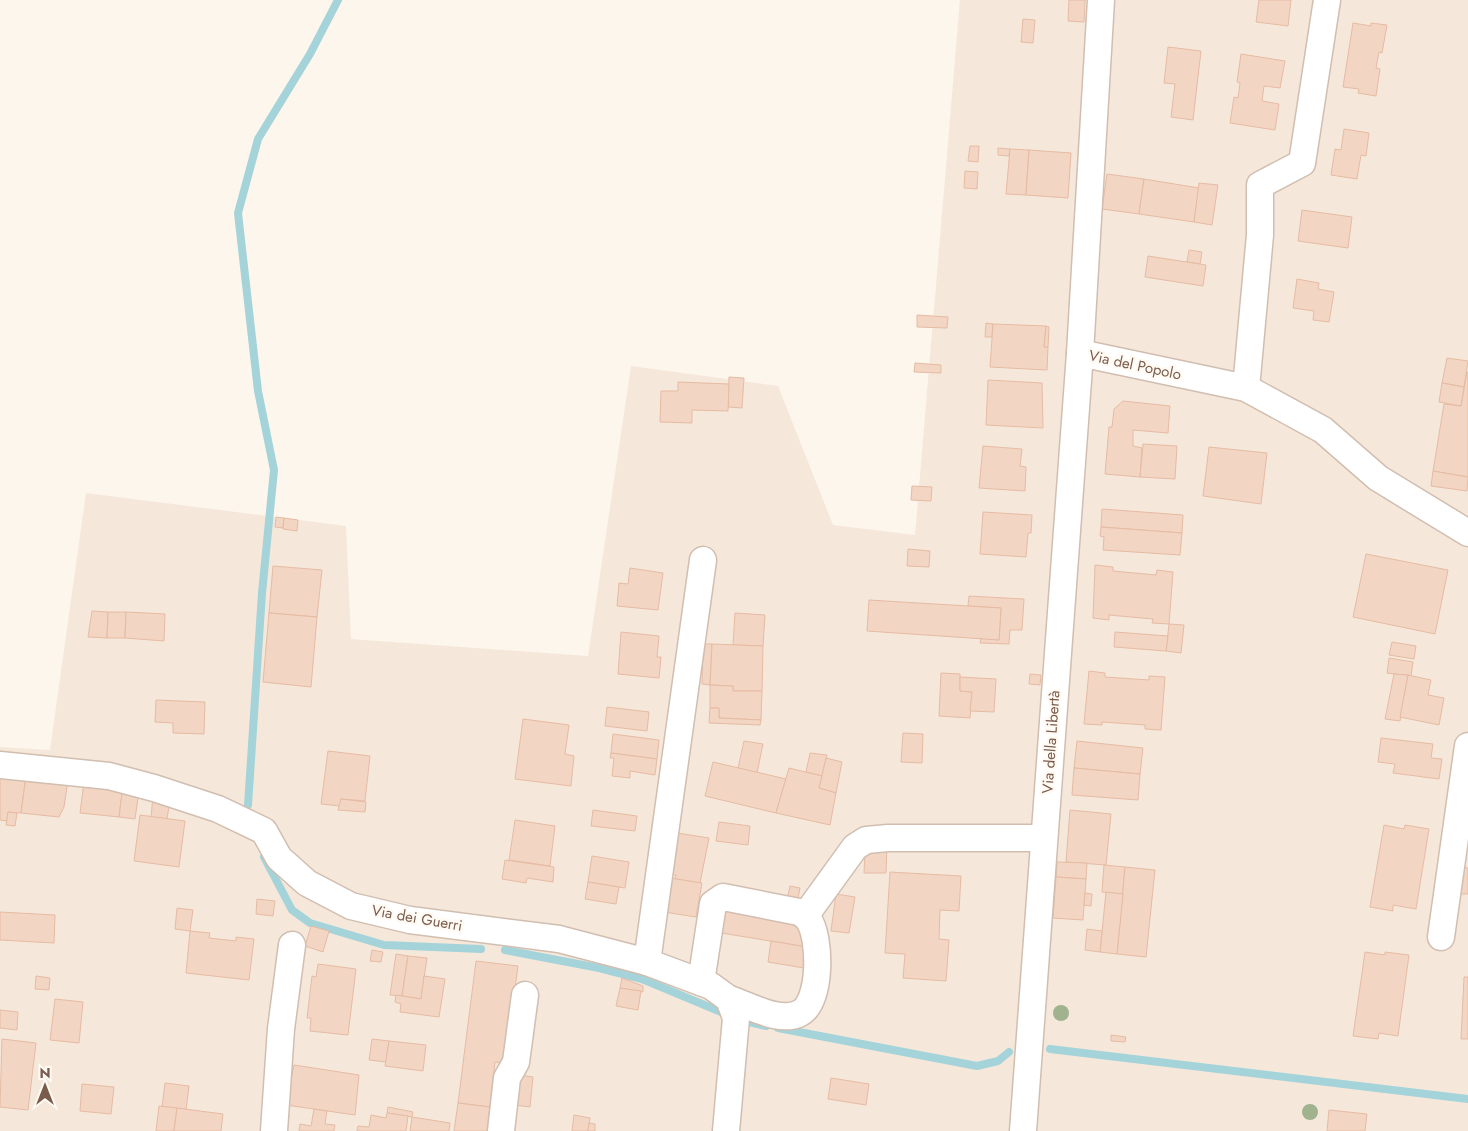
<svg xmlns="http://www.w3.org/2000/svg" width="1468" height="1131" font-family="Jost,sans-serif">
<rect width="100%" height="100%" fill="#fdf6ec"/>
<polygon fill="#f5e8da" points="960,0 1468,0 1468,1131 0,1131 0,747 50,750 86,493 346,526 351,639 588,656 631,366 778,386 833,525 915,535"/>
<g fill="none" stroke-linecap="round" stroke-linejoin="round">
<g stroke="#a5d3da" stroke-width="8">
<polyline points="248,805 262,593 274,470 258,391 238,213 258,139 310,54 338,0"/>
<polyline points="264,857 292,910 310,923 384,945 481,949"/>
<polyline points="505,950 599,968 642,979 726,1014"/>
<polyline points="749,1022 766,1026"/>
<polyline points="778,1028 977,1066 998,1061 1009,1052"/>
<polyline points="1050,1049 1468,1099"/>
</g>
</g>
<g fill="#f3d5c3" stroke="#e6bba3">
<polygon points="1069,0 1085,0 1084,22 1068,21"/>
<polygon points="1259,0 1291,0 1288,26 1256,22"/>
<polygon points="1023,19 1035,20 1033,43 1021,42"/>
<polygon points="1353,23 1371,26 1371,23 1387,25 1382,53 1379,52 1376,68 1380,69 1376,96 1358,93 1359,89 1343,87"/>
<polygon points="1168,47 1201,51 1193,120 1171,117 1175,84 1164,83"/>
<polygon points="1241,54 1285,61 1280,88 1264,86 1262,101 1279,104 1275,130 1230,123 1234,97 1238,98 1240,83 1237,82"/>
<polygon points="1344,129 1369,133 1366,156 1361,155 1357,179 1331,175 1335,149 1341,150"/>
<polygon points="970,146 979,146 978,162 968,161"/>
<polygon points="998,148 1010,149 1009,156 998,155"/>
<polygon points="1010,149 1029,150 1026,195 1006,194"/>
<polygon points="1029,150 1071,153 1068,198 1026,195"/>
<polygon points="965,171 978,172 977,189 964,188"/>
<polygon points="1107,174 1144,179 1139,214 1102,209"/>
<polygon points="1144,179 1199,188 1194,222 1139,214"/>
<polygon points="1199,183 1218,185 1212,225 1194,222"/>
<polygon points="1302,210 1352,217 1348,248 1298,241"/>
<polygon points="1189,250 1202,252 1200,264 1187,262"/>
<polygon points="1148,256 1206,265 1203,286 1145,277"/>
<polygon points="1297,279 1319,283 1318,289 1334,292 1329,322 1313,320 1314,311 1293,308"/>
<polygon points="917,315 948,317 947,328 917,327"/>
<polygon points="986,323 993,324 992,337 985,337"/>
<polygon points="993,324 1046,326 1044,347 1048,347 1047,370 990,367"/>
<polygon points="1046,326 1049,327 1048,347 1044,347"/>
<polygon points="1447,358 1468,361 1464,387 1442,383"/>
<polygon points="915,363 941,365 941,373 914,372"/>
<polygon points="1467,372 1468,372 1468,477 1433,471 1444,404 1461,406"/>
<polygon points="729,377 744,378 742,408 728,407"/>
<polygon points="988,380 1042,383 1043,428 986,425"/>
<polygon points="678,382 729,384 728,411 692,410 692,423 660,422 661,391 678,391"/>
<polygon points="1442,383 1464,387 1461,406 1439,402"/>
<polygon points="1123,401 1170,406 1168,433 1133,430 1133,446 1142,448 1140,477 1105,474 1109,427 1112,427 1114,409"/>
<polygon points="1143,444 1177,446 1175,479 1140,477"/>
<polygon points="983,446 1022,449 1020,466 1026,467 1025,491 979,488"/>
<polygon points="1209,447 1267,453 1261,504 1203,496"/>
<polygon points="1433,471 1468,477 1467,491 1431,486"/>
<polygon points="912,486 932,487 931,501 911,500"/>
<polygon points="1102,509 1183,515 1182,533 1101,527"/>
<polygon points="983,512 1032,515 1031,533 1028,533 1026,557 980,554"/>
<polygon points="276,517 284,518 283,528 275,527"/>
<polygon points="284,518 298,520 297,531 283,529"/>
<polygon points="1101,527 1182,533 1180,555 1103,550 1104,537 1100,536"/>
<polygon points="908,549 930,551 929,567 907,566"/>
<polygon points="1366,554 1448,570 1435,634 1353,617"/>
<polygon points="1095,565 1113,567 1113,571 1156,575 1157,570 1173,572 1169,624 1152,623 1153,619 1109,615 1109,620 1093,618"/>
<polygon points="273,566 322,570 317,617 269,613"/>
<polygon points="630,568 663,573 658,610 617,606 619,583 628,584"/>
<polygon points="969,596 1024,599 1022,630 1010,630 1009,644 980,643 981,638 999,640 1001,608 968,606"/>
<polygon points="869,600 1001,608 999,640 867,631"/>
<polygon points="92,611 108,612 107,638 88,637"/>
<polygon points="108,612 126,612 125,638 107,638"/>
<polygon points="126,612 165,614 164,641 125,638"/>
<polygon points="269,613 317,617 311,687 263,682"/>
<polygon points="735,613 765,615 763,646 733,645"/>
<polygon points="1169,624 1184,625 1181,653 1166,651"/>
<polygon points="621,632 659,636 657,657 661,657 659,678 618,674"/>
<polygon points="1115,632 1168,636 1166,651 1114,647"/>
<polygon points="1392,642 1416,646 1414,659 1389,655"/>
<polygon points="703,644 712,644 710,685 702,684"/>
<polygon points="712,644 763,646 762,691 733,691 733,686 710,685"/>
<polygon points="1389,658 1413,662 1411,676 1387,673"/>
<polygon points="1089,671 1105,673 1105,677 1149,680 1149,676 1165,677 1161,730 1145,729 1145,725 1102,722 1102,725 1084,724"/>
<polygon points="941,673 960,674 960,691 972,692 970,718 939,716"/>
<polygon points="1030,674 1041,675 1040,685 1029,684"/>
<polygon points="1394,674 1408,675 1400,721 1385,719"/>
<polygon points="1408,675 1431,680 1428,695 1444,698 1439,725 1400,717"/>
<polygon points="960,677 996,679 994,712 970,711 972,692 960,691"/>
<polygon points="710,685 733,686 733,691 762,691 761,720 719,718 719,708 710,708"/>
<polygon points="156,700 205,702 204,734 173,733 173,723 155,722"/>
<polygon points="607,707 649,712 647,731 605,726"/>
<polygon points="710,708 719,708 719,718 761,720 760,725 709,723"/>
<polygon points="523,719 569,725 565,754 574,756 571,786 515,779"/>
<polygon points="903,733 923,734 922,763 901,762"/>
<polygon points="613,734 659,740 657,759 611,753"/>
<polygon points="1381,738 1433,744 1431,758 1442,759 1439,779 1393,773 1395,764 1378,762"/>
<polygon points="744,741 763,744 757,773 738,768"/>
<polygon points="1077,741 1143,748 1140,774 1074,768"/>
<polygon points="328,751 370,756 365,801 341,799 340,806 321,804"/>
<polygon points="611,753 657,759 655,775 630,771 630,778 612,776 614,758 610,758"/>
<polygon points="810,753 827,755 822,776 806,772"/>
<polygon points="826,758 842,762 836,793 819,788"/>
<polygon points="713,762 786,779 776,813 705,796"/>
<polygon points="789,768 822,776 819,788 836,793 830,825 776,813"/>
<polygon points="1074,768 1140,774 1138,800 1072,795"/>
<polygon points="0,773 26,776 21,813 8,812 7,821 0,820"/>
<polygon points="26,776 68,780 64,807 59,817 21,813"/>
<polygon points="84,781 123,786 119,817 80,813"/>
<polygon points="123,786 139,791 135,819 119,817"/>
<polygon points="153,796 170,800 167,819 151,817"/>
<polygon points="341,799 366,802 365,812 338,810"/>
<polygon points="593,810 637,816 635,831 591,826"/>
<polygon points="1070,810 1111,814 1106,865 1066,862"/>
<polygon points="8,812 17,813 15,826 6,825"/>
<polygon points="140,815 185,821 179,867 134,861"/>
<polygon points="515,820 555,826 550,866 509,860"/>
<polygon points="719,822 750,826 748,845 716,841"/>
<polygon points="1384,825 1404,829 1405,825 1429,829 1416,909 1393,905 1393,911 1370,907"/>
<polygon points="677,833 709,838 700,883 675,879 676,875 671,875"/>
<polygon points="887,846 886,873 864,873 865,852"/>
<polygon points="592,856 629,862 625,888 588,882"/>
<polygon points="505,860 554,867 553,882 527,878 526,883 502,879"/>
<polygon points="1057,862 1087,863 1086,879 1056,877"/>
<polygon points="1104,865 1125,867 1123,894 1102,892"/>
<polygon points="1125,867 1155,870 1146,957 1117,954"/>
<polygon points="1459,867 1468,868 1468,894 1458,894"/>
<polygon points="890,872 961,876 959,911 940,910 939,939 949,940 946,981 903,978 905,954 885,953"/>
<polygon points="1056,877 1086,879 1083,920 1053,918"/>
<polygon points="670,878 702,883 696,917 664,912"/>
<polygon points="588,882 619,887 616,904 585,899"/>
<polygon points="790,886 800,888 797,903 787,900"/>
<polygon points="1106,892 1123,894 1117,954 1100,952"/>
<polygon points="1085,893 1092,894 1091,906 1084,905"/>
<polygon points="836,894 855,897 849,933 831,931"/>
<polygon points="257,899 275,901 273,916 256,914"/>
<polygon points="719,905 804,924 807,947 715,932"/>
<polygon points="177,908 193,910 190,931 175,929"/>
<polygon points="0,912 55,915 54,943 0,940"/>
<polygon points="311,926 329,931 323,952 305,946"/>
<polygon points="1087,929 1102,931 1100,952 1085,950"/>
<polygon points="190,931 210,933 209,938 236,941 236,937 254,939 249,980 186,973"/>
<polygon points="771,941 807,947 804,968 768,962"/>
<polygon points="372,950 383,952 381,962 370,961"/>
<polygon points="1365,952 1385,955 1385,952 1409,955 1398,1036 1379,1033 1378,1039 1353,1036"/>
<polygon points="396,954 408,956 402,996 390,995"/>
<polygon points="408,956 427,958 421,999 402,996"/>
<polygon points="476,961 518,966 505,1063 495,1062 490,1107 458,1103"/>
<polygon points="318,964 356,969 348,1035 310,1031 311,1018 307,1018 312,976 316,977"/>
<polygon points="36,976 50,978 49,990 35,989"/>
<polygon points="424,976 445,979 439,1017 400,1012 401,1004 395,1002 396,995 421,999"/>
<polygon points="1464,977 1468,977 1468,1039 1461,1039"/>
<polygon points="622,978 643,986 643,992 620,988"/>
<polygon points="620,988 641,991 638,1010 616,1006"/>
<polygon points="55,999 83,1002 79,1043 50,1040"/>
<polygon points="0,1010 18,1012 17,1030 0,1028"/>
<polygon points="1111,1035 1126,1037 1125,1042 1111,1041"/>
<polygon points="2,1039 36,1043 28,1110 0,1107"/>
<polygon points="372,1039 389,1041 386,1062 369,1060"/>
<polygon points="389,1041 426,1045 423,1071 385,1066"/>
<polygon points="294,1065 359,1075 355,1115 286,1105"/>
<polygon points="519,1075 533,1077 530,1107 515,1105"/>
<polygon points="831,1078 869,1084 866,1105 828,1099"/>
<polygon points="165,1083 189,1086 186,1110 162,1107"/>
<polygon points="82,1084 114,1087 111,1114 80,1111"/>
<polygon points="458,1103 490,1107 487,1131 454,1131"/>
<polygon points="159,1106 177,1108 174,1131 156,1131"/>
<polygon points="388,1107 413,1112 412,1117 387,1113"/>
<polygon points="177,1108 223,1114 221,1131 174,1131"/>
<polygon points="314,1109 327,1111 325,1124 335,1125 334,1131 299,1131 300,1124 311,1126"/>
<polygon points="1329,1110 1367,1114 1365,1131 1327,1131"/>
<polygon points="387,1113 408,1116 406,1131 357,1131 358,1126 369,1127 371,1115 386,1118"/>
<polygon points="574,1115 590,1118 588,1131 572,1131"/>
<polygon points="412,1117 450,1123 449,1131 410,1131"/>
<polygon points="589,1123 595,1124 595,1131 588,1131"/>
</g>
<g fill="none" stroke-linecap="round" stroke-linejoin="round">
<g stroke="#d1beb0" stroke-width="29">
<g id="minor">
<polyline points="1080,353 1246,388 1323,430 1378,478 1468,533"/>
<polyline points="1246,388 1260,235 1260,185 1302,163 1327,0"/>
<polyline points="0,765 109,776 154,788 218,809 264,831 279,858 307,883 351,906 410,920 559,939 647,962 711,986 729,999 736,1018 726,1131"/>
<polyline points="805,916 855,847 866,840 888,838 1044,838"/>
<polyline points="1441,937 1468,746"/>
<polyline points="647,962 703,560"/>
<path d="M701,982l12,-78 10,-7 76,15c3,2 7,4 9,7 13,17 14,83 -8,94 -20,11 -51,-8 -71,-14"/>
<polyline points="274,1131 281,1029 292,945"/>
<polyline points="501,1131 507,1078 516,1062 525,995"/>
<polyline points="1023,1131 1080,353 1101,0"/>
</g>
</g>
<use href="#minor" stroke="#fff" stroke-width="26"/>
</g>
<g fill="#a0b28e">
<circle cx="1061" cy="1013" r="8"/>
<circle cx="1310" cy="1112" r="8"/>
</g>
<g text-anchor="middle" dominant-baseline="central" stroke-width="5" stroke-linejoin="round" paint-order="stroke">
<g font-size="15" fill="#7a5c4d" stroke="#fffaf3">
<text transform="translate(1135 365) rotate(12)">Via del Popolo</text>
<text transform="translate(1051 742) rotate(-86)">Via della Libertà</text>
<text transform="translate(417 918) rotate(10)">Via dei Guerri</text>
</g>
</g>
<g transform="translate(45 1086)" stroke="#fffaf3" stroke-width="4" paint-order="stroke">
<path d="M0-4L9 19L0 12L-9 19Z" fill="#7a5c4d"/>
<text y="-8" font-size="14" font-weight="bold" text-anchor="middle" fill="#7a5c4d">N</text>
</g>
</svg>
